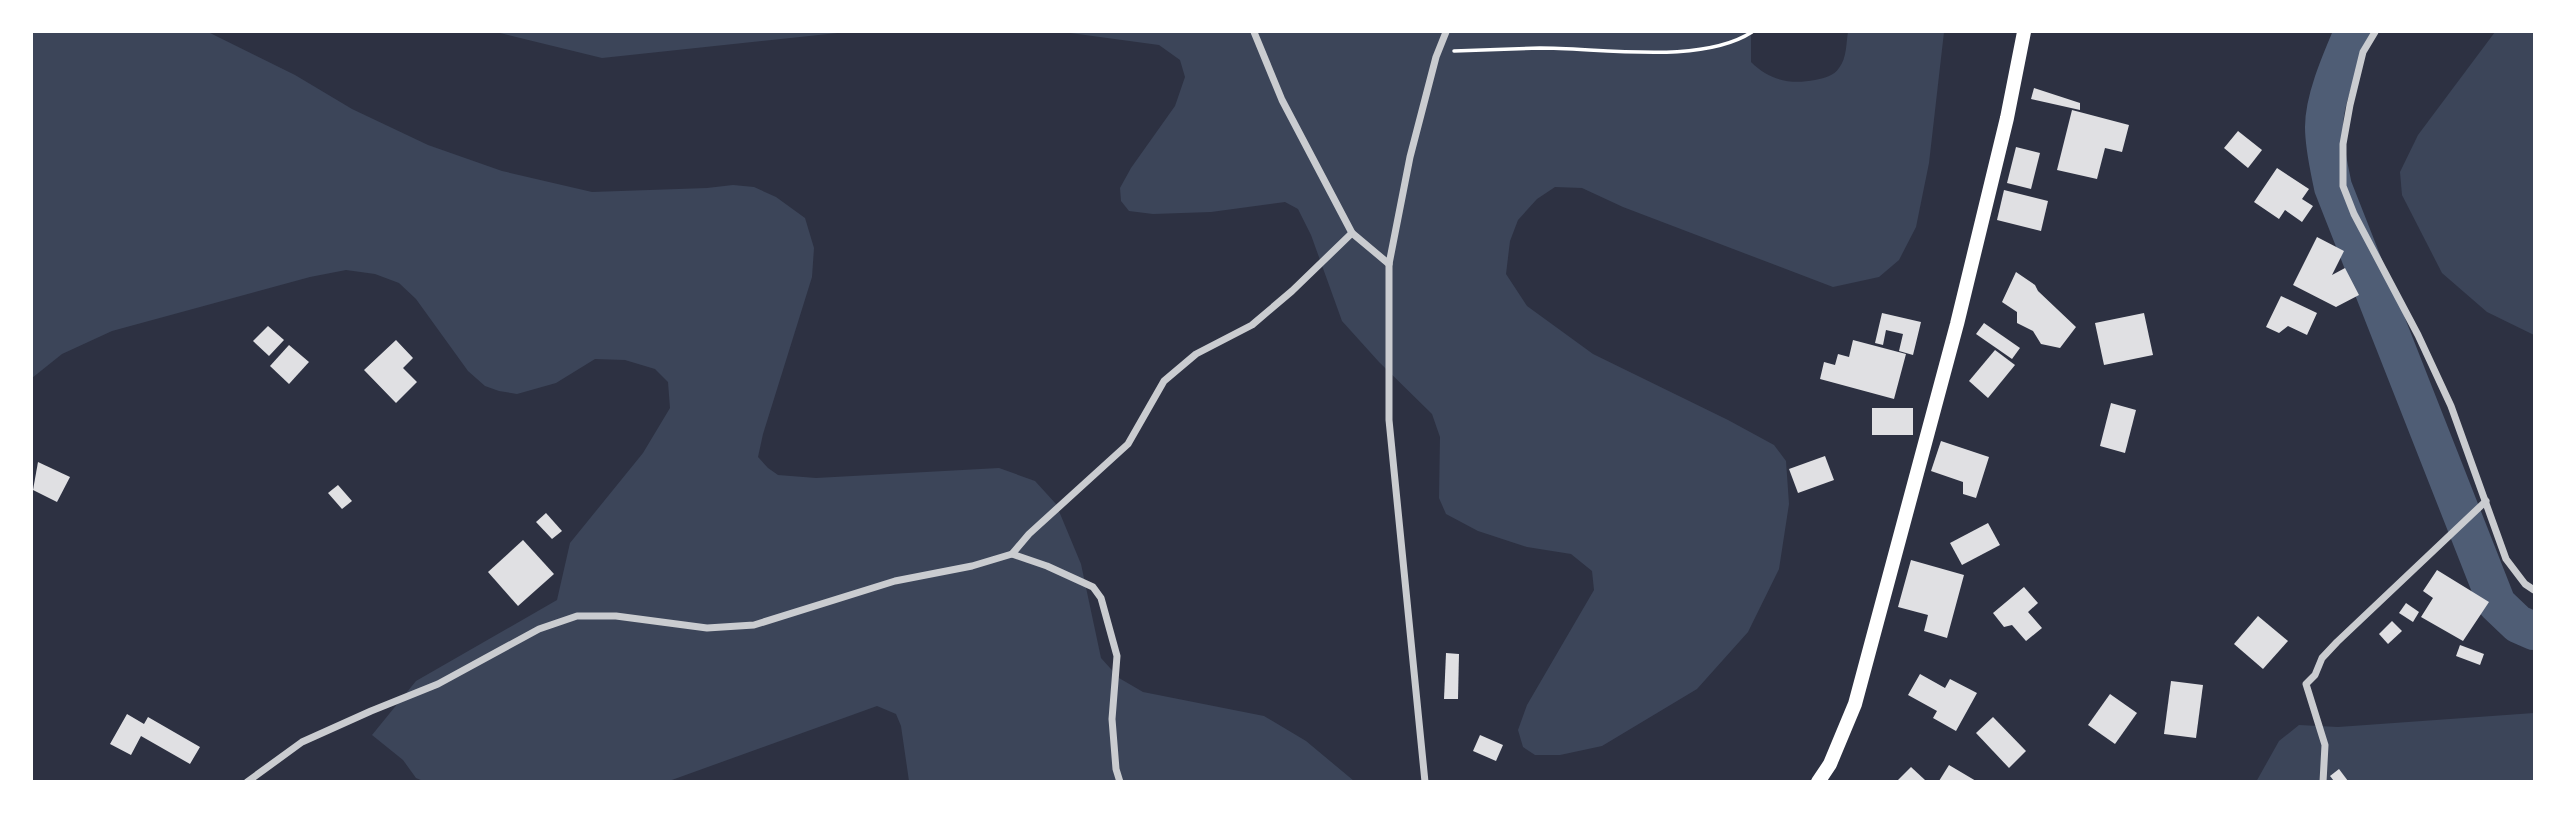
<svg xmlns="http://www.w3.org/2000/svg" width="2566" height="813" font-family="Montserrat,sans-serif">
<rect width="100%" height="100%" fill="#2d3142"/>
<g fill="#3c4559">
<polygon points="32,32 208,32 295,75 352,109 428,145 502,171 592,192 707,188 733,185 754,187 776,197 805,218 814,248 812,277 763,434 758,457 768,468 778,475 816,478 999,468 1035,481 1056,504 1081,564 1101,658 1119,678 1143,692 1264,716 1306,741 1354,781 909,781 901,726 896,714 877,706 669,781 423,781 416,778 403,760 372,735 416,681 557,600 570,543 643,453 670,408 668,382 655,369 625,360 595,359 556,383 517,394 499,391 485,386 468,371 416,299 399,283 375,274 346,270 310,277 112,331 62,354 32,378"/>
<polygon points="496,32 847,32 602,58"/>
<path d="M1063,32h688v30c18,18 39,23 64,18 9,-2 19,-4 24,-12 8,-10 7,-25 9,-36h96l-15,131 -13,64 -17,33 -20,17 -46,10 -210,-80 -41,-19 -27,-1 -18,12 -19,21 -8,21 -4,33 21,32 66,48 135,66 46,25 12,16 3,43 -10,65 -31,63 -51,57 -95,57 -42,9h-25l-12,-8 -5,-17 9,-25 67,-115 -2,-19 -21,-17 -44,-7 -49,-16 -32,-17 -7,-16 1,-61 -8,-23 -53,-52 -37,-41 -31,-86 -13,-26 -13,-7 -74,10 -58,2 -24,-3 -8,-10 -1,-13 11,-20 44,-62 10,-29 -5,-17 -21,-15z"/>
<polygon points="2495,32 2534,32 2534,335 2487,312 2442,273 2402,195 2400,172 2418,135"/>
<polygon points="2534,713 2534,781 2256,782 2279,741 2299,725 2338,727"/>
</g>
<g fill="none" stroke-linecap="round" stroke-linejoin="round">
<path stroke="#4f5d75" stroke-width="38" d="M2353,32c-11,26 -29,66 -29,95 0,20 5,40 9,60l164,417 21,20 16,7"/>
</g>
<g fill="#e0e0e3">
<polygon points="2034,88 2080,103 2080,110 2031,99"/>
<polygon points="2072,110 2129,125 2122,152 2105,148 2097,179 2057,170"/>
<polygon points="2238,131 2262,150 2248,168 2224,148"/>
<polygon points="2016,147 2040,153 2031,189 2007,183"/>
<polygon points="2277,168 2309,189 2302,199 2313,206 2302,222 2285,210 2279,219 2254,202"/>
<polygon points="2004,190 2048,201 2041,231 1997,220"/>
<polygon points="2317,237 2344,251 2332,275 2345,268 2359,295 2336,307 2293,285"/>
<polygon points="2016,272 2035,285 2038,291 2076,327 2060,348 2041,344 2033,331 2017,323 2017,312 2002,302"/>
<polygon points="2281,296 2317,313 2307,335 2288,326 2279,333 2266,327"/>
<polygon points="1882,313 1921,322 1913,355 1899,351 1903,334 1886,330 1883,345 1875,343"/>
<polygon points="2144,313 2153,355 2104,365 2095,323"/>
<polygon points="1984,323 2020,348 2012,359 1976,334"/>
<polygon points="268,326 284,340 269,356 253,341"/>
<polygon points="396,340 413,358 403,368 417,382 396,403 364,370"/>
<polygon points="1853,340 1906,354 1894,399 1820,379 1824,362 1835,365 1838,354 1849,357"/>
<polygon points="289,345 309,362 289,384 270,366"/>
<polygon points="1995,350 2015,365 1988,398 1969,381"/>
<polygon points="2111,403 2136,410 2125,453 2100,446"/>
<rect x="1872" y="408" width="41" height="27"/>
<polygon points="1941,441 1989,457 1976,498 1963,494 1963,482 1931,471"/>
<polygon points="1825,456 1834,480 1798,493 1789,469"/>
<polygon points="38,462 70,477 57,502 33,490"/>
<polygon points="338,485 352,501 342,509 328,493"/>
<polygon points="546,513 562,531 552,539 536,522"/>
<polygon points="1988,523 2000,545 1962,565 1950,543"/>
<polygon points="523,540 554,574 518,606 488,572"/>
<polygon points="1911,560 1964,575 1947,638 1924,631 1928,615 1898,607"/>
<polygon points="2437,570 2489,602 2463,641 2421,617 2433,598 2423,591"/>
<polygon points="2024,587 2038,603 2028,612 2042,628 2026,641 2012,625 2004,627 1993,613"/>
<polygon points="2406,603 2419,612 2413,622 2399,613"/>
<polygon points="2258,616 2288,641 2263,669 2234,644"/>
<polygon points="2392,621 2402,631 2388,644 2379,634"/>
<polygon points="2460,645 2484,654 2480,665 2456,656"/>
<polygon points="1446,653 1459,654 1458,699 1444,699"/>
<polygon points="1920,674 1945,688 1950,679 1977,693 1956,731 1933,718 1937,711 1908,695"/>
<polygon points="2171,681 2203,685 2196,738 2164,734"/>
<polygon points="2110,694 2137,713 2115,744 2088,725"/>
<polygon points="127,714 144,724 148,717 200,747 190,764 141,736 131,755 110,744"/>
<polygon points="1993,717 2026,751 2009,768 1976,733"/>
<polygon points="1480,735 1503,745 1496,761 1473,751"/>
<polygon points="1949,765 1976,781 1939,781"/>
<polygon points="1911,767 1925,780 1923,781 1897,781"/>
<polygon points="2339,769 2348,781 2334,781 2330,776"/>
</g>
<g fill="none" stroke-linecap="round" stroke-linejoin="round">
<path stroke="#fff" stroke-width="3.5" d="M1454,51c29,-1 57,-2 86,-3 61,0 161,17 212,-16"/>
<g stroke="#caccd0" stroke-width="7">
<polyline points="1254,32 1282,100 1352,233 1389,264"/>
<polyline points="2375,32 2363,52 2350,105 2343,144 2343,186 2354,214 2418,335 2451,406 2506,559 2525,584 2534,590"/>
<polyline points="1012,554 1047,566 1093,587 1101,598 1117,656 1112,719 1116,769 1120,782"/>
<polyline points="247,782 302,742 371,711 438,684 539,629 577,616 616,616 707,628 754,625 895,581 972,566 1012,554 1029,534 1128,444 1164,381 1196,354 1252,325 1292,291 1352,233"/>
<polyline points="1425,782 1389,420 1389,264 1410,157 1436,57 1446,32"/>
<polyline points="2323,782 2325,745 2306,684 2315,675 2322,658 2337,642 2486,501"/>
</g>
<polyline stroke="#fff" stroke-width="14" points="1818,782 1830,764 1855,704 1957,324 2007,118 2024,32"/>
</g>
<rect width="2566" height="813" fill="none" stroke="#ffffff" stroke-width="66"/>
</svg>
